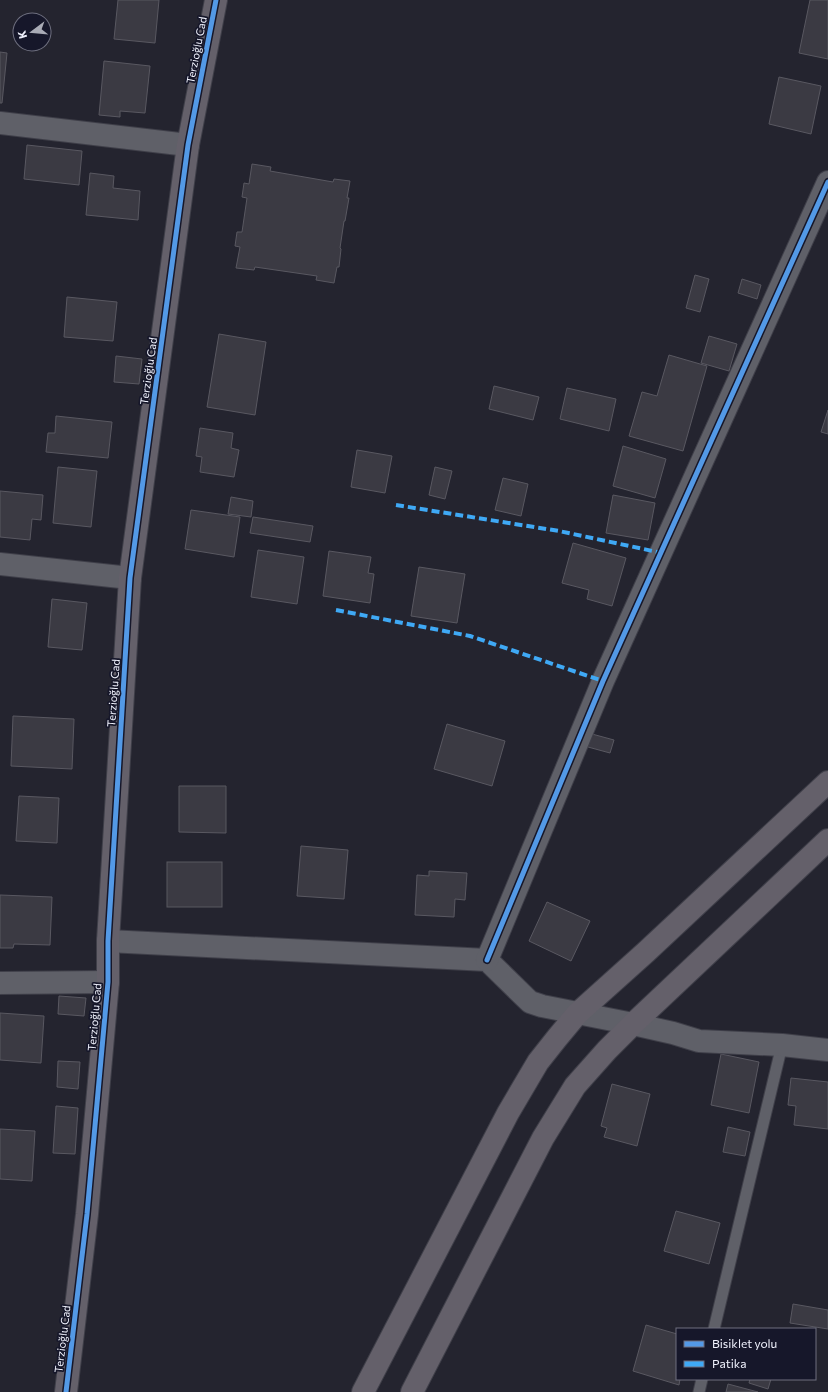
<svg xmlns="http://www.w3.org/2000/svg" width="828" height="1392" font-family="Commissioner,sans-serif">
<rect width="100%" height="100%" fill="#24242f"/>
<g fill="#3b3a43" stroke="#595861">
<polygon points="118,0 159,0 155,43 114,39"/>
<polygon points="810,0 828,0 828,59 799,53"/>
<polygon points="0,52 7,53 2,103 0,103"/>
<polygon points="104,61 150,66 145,113 120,111 120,117 99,115"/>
<polygon points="779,77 821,86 811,134 769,124"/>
<polygon points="27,145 82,151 79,185 24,179"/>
<polygon points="252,164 271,167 270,171 333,182 334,179 350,181 347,198 349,198 345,221 344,221 340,248 341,249 339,267 337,267 334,283 316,280 317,276 255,267 254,270 236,268 240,247 235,246 237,232 242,232 247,198 242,197 244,183 249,184"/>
<polygon points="90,173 114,176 113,188 140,191 138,220 86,215"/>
<polygon points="695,275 709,279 700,312 686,308"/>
<polygon points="742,279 761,285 757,299 738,293"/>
<polygon points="67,297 117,302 113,341 64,337"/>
<polygon points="219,334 266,342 255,415 207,407"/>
<polygon points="709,336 737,344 729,371 701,363"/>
<polygon points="669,355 707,366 683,451 629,436 642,392 657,396"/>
<polygon points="116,356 142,359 139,384 114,382"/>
<polygon points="494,386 539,397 533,420 489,409"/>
<polygon points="567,388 616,399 609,431 560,419"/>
<polygon points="828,410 828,434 821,432"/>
<polygon points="56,416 112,422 108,458 46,452 48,433 55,433"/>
<polygon points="200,428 233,433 231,448 239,450 234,477 200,472 202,457 196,456"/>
<polygon points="623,446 666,459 655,498 613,486"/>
<polygon points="357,450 392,456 385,493 351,487"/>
<polygon points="58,467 97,471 91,527 53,523"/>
<polygon points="435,467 452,471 445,499 429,495"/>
<polygon points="503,478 528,484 521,516 495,510"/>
<polygon points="0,491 43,495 41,520 32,519 30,540 0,537"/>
<polygon points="613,495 655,503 648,540 606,533"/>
<polygon points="231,497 253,501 251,517 228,514"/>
<polygon points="191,510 240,517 234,557 185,549"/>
<polygon points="253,517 313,526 310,542 250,533"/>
<polygon points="573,543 626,558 612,606 587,599 589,590 562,583"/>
<polygon points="258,550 304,557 297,604 251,597"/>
<polygon points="329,551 371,557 368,573 374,574 370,603 323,596"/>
<polygon points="419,567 465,574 457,623 411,616"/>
<polygon points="52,599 87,603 82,650 48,647"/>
<polygon points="13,716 74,719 72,769 11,766"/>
<polygon points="447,724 505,741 492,786 434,769"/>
<polygon points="592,734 614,740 610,753 588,747"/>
<polygon points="179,786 226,786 226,833 179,832"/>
<polygon points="19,796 59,798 57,843 16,841"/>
<polygon points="301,846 348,850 344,899 297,896"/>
<rect x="167" y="862" width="55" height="45"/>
<polygon points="429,871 467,873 465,900 455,899 454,917 415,915 417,875 429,876"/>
<polygon points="0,895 52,897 50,945 14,944 13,948 0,948"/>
<polygon points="547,902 590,921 571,961 529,941"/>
<polygon points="59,996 86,998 84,1016 58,1014"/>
<polygon points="0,1013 44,1016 41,1063 0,1060"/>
<polygon points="721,1054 759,1062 749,1113 711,1105"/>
<polygon points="58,1061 80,1062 78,1089 57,1087"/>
<polygon points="791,1078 828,1082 828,1129 794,1125 796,1106 788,1105"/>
<polygon points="612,1084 650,1094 637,1146 604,1137 607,1128 601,1126"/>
<polygon points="56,1106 78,1108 75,1154 53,1153"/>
<polygon points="728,1127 750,1132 745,1156 723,1152"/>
<polygon points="0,1129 35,1131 32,1181 0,1179"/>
<polygon points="676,1211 720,1223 709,1264 664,1251"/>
<polygon points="793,1304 828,1310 828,1329 790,1323"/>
<polygon points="646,1325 677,1334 677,1379 680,1379 679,1385 633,1371"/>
<polygon points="750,1379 771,1379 768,1389 749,1383"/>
<polygon points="728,1384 758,1392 726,1392"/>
</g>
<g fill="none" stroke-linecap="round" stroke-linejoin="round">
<g stroke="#3f3f49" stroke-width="13">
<g id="lane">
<polyline points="714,1329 782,1045"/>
<polyline points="699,1392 702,1379"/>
</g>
</g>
<g stroke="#3f3f49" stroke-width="24">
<g id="street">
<polyline points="0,123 188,145"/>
<polyline points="0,564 130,578"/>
<polyline points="108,941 487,960 530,1002 542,1006 633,1024 673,1033 699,1041 782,1045 828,1050"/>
<polyline points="487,960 603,681 828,182"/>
<polyline points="0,983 108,982"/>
</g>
</g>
<g stroke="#3f3f49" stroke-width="24">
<g id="secondary">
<polyline points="66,1392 87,1214 108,982 108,941 130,578 188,145 216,0"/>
<polyline points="363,1392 508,1113 538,1062 557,1038 577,1014 646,952 828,782"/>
<polyline points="412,1392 543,1138 575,1086 607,1050 633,1024 828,840"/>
</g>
</g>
<use href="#lane" stroke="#5f6068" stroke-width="11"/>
<use href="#street" stroke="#5f6068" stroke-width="22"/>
<use href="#secondary" stroke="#64606a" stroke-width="22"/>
<g stroke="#3fa9f5" stroke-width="4" stroke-dasharray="8 4" stroke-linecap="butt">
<polyline points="396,505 559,531 662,553"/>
<polyline points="336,610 470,636 603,681"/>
</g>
<g stroke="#16172a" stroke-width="8">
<g id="cycleway">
<polyline points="487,960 603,681 828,182"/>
<polyline points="66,1392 87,1214 108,982 108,941 130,578 188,145 216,0"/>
</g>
</g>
<use href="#cycleway" stroke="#5399e6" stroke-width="5"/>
</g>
<g text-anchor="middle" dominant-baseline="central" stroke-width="3.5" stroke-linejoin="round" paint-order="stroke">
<g font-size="11" fill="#f1f3fe" stroke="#16172a">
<text transform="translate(196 50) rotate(-79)">Terzioğlu Cad</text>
<text transform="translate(148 371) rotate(-82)">Terzioğlu Cad</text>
<text transform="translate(113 693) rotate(-86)">Terzioğlu Cad</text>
<text transform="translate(94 1017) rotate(-85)">Terzioğlu Cad</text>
<text transform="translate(62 1339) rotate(-83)">Terzioğlu Cad</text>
</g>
</g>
<rect x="676" y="1328" width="140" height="52" fill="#16172a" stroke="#6e6f7f"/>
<rect x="684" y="1341" width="20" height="6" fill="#5399e6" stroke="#6e6f7f"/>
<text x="712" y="1348" font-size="12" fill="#f1f3fe">Bisiklet yolu</text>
<rect x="684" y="1361" width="20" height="6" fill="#3fa9f5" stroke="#6e6f7f"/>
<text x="712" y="1368" font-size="12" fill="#f1f3fe">Patika</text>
<g transform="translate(32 32) rotate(254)"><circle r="19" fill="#16172a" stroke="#6e6f7f"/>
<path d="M0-3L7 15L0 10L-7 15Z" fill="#a9abb6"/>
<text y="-6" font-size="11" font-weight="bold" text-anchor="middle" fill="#f1f3fe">K</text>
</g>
</svg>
